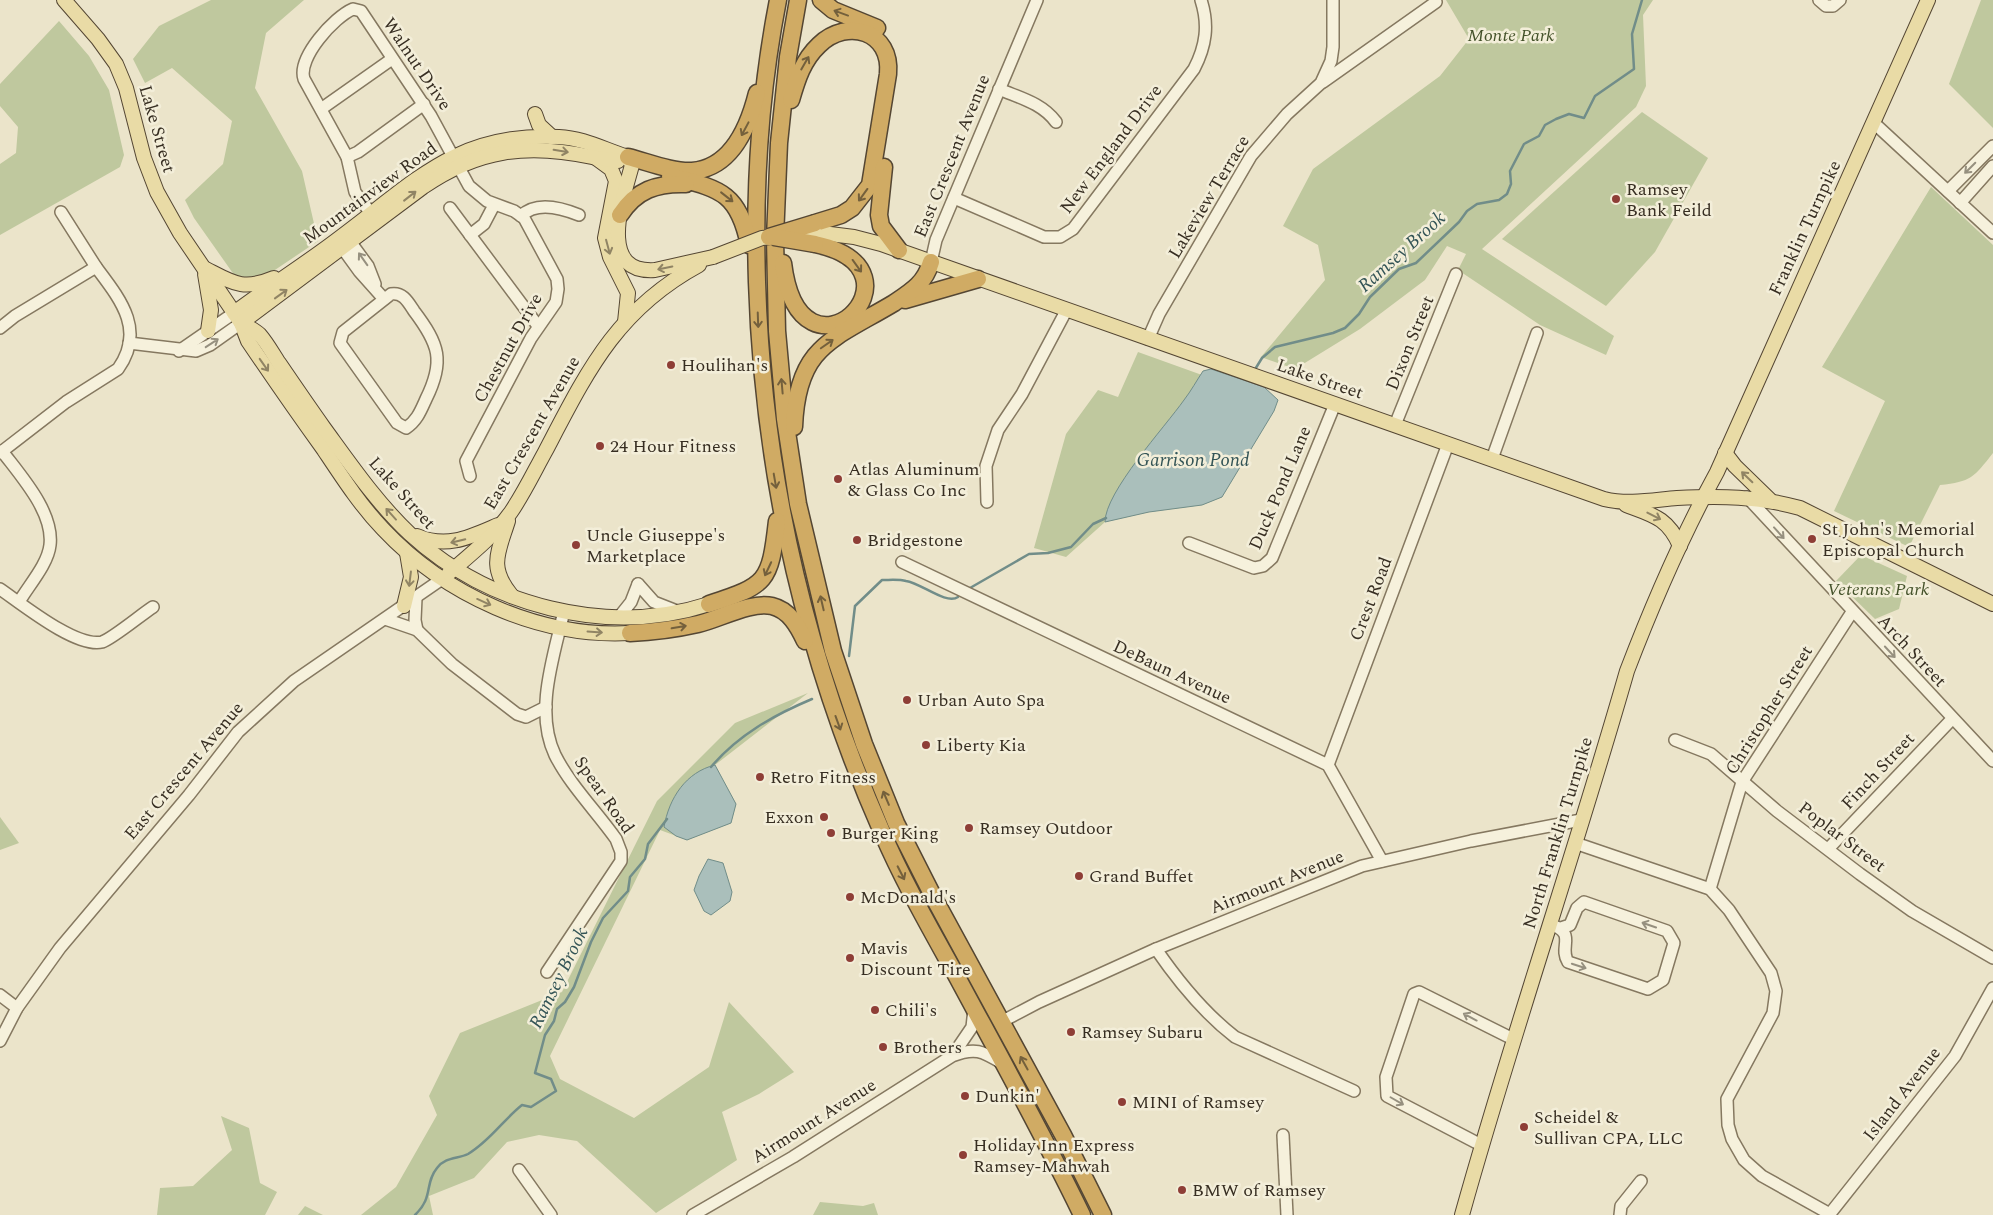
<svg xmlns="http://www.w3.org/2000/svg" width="1993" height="1215" font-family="Spectral,serif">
<rect width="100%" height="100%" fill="#ebe4ca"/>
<g fill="#bfc89e">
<polygon points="211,0 304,0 266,33 255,88 302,171 318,241 266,276 237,279 194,218 185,200 223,164 232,121 172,68 145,83 133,59 159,26"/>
<polygon points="1446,0 1653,0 1643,15 1646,86 1636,107 1482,249 1614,336 1606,355 1540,325 1458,270 1466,254 1447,246 1425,280 1360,329 1295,369 1261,357 1325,280 1318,245 1283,226 1313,169 1440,76 1469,39"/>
<polygon points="1981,0 1993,0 1993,128 1949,84"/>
<polygon points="59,21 89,56 109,90 124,155 120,167 0,235 0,164 16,153 18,127 0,106 0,84"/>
<polygon points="1642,112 1708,158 1655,252 1606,306 1502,239"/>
<path d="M1931,187l62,58v208c-19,24 -22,29 -53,32l-31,62 -75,-36 51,-110 -63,-34z"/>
<polygon points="1138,352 1266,398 1222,497 1202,505 1149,512 1105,522 1066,557 1034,548 1066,434 1098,390 1118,397"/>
<polygon points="1861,555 1907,576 1899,609 1875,619 1836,581"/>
<polygon points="808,693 715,765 736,804 731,823 687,840 660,830 550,1056 560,1079 634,1118 709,1067 729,1002 794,1072 759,1094 722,1112 737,1160 656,1213 577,1141 539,1135 507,1142 474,1178 429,1196 433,1215 361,1215 396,1187 437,1115 429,1096 460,1033 562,992 657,801 735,723"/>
<polygon points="0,817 19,843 0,850"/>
<polygon points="221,1116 249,1128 260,1183 277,1192 265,1215 157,1215 160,1188 193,1186 232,1150"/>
<polygon points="820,1202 863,1206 874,1203 878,1215 813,1215"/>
<polygon points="305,1206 323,1215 298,1215"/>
</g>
<g fill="#aabfbb" stroke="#718d89">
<path d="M1211,369l53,18 14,13 -4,11 -52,86 -20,8 -53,7 -44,10c0,-30 60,-95 79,-122 7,-9 13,-20 19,-29z"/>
<path d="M715,765l21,39 -5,19 -44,17 -11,-4 -12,-9c5,-29 22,-55 51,-62z"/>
<polygon points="708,859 723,863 732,892 730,901 711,915 704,911 694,890 699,876"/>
</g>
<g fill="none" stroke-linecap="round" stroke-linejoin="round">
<g stroke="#718d89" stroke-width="2.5">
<polyline points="1254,371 1262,358 1275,347 1333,333 1345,328 1359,314 1370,297 1399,269 1416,263 1459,222 1467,211 1477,204 1499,200 1507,194 1511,184 1510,171 1524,144 1539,136 1545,125 1556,119 1569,114 1584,118 1595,96 1634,69 1632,34 1642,0"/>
<polyline points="970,588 1029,554 1048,553 1071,547 1093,524 1106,518"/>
<path d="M849,656l6,-50 27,-26c8,0 17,-1 24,1 15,2 40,24 52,16"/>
<path d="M711,767c27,-32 63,-52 101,-68"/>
<path d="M415,1215c19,-18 9,-31 22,-47 8,-11 21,-9 31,-14 22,-13 35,-34 54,-49l9,2 25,-16 -5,-12 -16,-6 10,-38 9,-14 3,-12 8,-7 9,-15 17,-45 12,-24 25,-27 2,-14 15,-18 3,-15 19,-25"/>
</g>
<g stroke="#857860" stroke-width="14">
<g id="minor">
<polyline points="1819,0 1826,6 1833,6 1840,0"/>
<polyline points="1323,82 1436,2"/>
<path d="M999,89c21,9 43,14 57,33"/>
<polyline points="321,109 392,59"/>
<polyline points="1874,123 1993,233"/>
<polyline points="347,157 358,152 424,104"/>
<polyline points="1948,191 1993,146"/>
<path d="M954,198l90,39h16l13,-8 121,-160c12,-23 15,-44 7,-69"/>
<polyline points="1960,203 1993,166"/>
<polyline points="450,208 538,326"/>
<polyline points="61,212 96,267"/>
<path d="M521,216c15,-15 41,-8 58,-1"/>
<path d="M375,219l-20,-27 -8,-35 -43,-78c-7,-21 30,-62 49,-70l8,2 70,105 38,70 18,15 27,10 10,7 33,61 1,10 -2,13 -25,36 -65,123 4,15"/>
<polyline points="470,235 484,224 494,205"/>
<polyline points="346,236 368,266 375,284"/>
<polyline points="338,242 359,271 384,299"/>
<polyline points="931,262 936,240 1037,0"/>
<path d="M391,294c12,-2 17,8 23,17 25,33 31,50 12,88 -5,11 -9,22 -20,29l-9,-5 -57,-80 3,-11z"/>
<path d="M0,328l15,-12 81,-49c24,32 50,63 22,102l-52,33 -66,51"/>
<polyline points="1148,339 1159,314 1251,156 1287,114 1321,83 1331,61 1333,47 1333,0"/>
<polyline points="129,343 196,351 210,345 241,323"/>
<polyline points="179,351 234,313"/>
<polyline points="1395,425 1456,274"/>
<path d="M2,451c18,24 52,61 48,94 -2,19 -21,40 -31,57"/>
<polyline points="1492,459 1537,333"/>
<polyline points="1747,497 1993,761"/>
<polyline points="987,502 986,466 998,430 1022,394 1066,311"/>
<polyline points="1189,543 1254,568 1263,566 1272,558 1335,404"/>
<polyline points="902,562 1328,765 1382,861"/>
<polyline points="638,584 654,602 677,611"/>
<path d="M0,589c22,15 76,59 102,53 10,-3 40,-28 51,-35"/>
<polyline points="416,598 415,620 417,630"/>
<polyline points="619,617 631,602 638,584"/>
<polyline points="385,619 417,630 452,664 517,714 526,717 546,707"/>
<polyline points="1675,740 1711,754 1777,811 1860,874 1912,911 1993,958"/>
<polyline points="1328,765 1448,444"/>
<polyline points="1575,843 1710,889 1729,910 1771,973 1776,991 1773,1013 1727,1099 1728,1125 1732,1139 1744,1160 1762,1176 1830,1214"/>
<polyline points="1829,848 1952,719"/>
<polyline points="1710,889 1742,782 1852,612"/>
<path d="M1550,924c28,10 8,22 18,38l80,27 15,-9 11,-37 -7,-12 -83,-29 -7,6 -7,17 -9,3"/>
<path d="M1156,949c22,32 48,64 79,88l119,54"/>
<path d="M547,972l74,-111v-9l-5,-13c-19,-27 -46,-54 -61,-84 -21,-44 -1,-99 9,-144"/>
<polyline points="0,995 17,1008"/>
<polyline points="1001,1022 1039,1002 1156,949 1362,866 1471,841 1581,820"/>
<polyline points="0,1041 17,1008 60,948 189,795 238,732 294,681 442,579"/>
<polyline points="953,1055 972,1027 974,1009"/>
<polyline points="1283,1135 1287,1215"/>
<polyline points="1481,1145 1387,1096 1386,1077 1414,994 1419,992 1513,1039"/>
<polyline points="519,1170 551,1215"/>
<path d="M693,1215l100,-58 159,-101c23,-9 30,-5 50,7"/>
<polyline points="1620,1215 1621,1206 1641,1181"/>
<polyline points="1829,1215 1955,1056 1993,988"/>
</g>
</g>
<g stroke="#544633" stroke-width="16">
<g id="major">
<path d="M64,0l34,39 18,25 10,24 18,70 13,34 23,41 61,90 7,18c25,37 50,73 76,109 18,27 36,55 59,79 62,66 156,109 247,104"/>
<polyline points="535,114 539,125 552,137"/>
<polyline points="596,158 611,169 616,181 605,238 610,257 628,293 625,322"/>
<path d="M814,232l40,5 27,7 723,255c24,6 49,1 73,-1 44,-2 80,-2 123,10l193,96"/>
<path d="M206,269c27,14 37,22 68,9"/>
<polyline points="205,274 211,310 208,331"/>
<path d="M234,313c36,-27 73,-50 108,-77 74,-55 116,-104 217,-99 25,1 46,13 69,20l4,8c-8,31 -37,109 23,105l58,-13"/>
<path d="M241,323c6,3 14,7 19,12 7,8 13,19 19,28 15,22 30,44 45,65 27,37 53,75 86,106 78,72 197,103 299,70"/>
<path d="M241,323l182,-136c55,-38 105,-44 169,-30 8,2 17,2 26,4"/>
<polyline points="1725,453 1735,466 1770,500"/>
<path d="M1626,505c27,10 42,13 54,41"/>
<path d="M508,521c-10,32 -20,46 4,75"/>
<path d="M417,536c30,13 53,1 81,-11"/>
<path d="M449,573c22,-19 45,-37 62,-61 13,-19 23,-40 34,-60 42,-80 71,-142 154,-187"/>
<polyline points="404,606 411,577 407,553"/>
<path d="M1462,1215c51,-183 113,-362 165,-544 26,-68 55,-135 90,-199l211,-472"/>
</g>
</g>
<g stroke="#544633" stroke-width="19">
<g id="highway">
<path d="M778,0c-18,92 -24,189 -21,282 6,192 48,375 125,550 21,49 48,96 74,143 43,80 87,159 126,240"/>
<polyline points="798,0 788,57 779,143 775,238 777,331 785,419 798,504 833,651 864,744 896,823 934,898 1063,1135 1103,1215"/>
<polyline points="821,0 833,10 877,28"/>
<path d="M791,100c6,-21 12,-40 28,-55 29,-28 73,-13 69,29l-18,111 -18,23 -11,7 -26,8"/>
<path d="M628,157c20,5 44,15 64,14 40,-3 57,-46 65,-78"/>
<polyline points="884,167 879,215 881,226 899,250"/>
<path d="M670,176c49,13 68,15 79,69"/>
<path d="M620,215c16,-25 37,-32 66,-31"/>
<path d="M783,263c17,138 154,7 32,-19"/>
<polyline points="905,300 978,279"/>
<path d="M794,427c3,-81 38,-87 100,-124 18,-12 31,-20 37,-41"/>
<path d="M709,604c58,-19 61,-21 68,-83"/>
<path d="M630,633c23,-1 46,-4 68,-9 21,-5 54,-23 74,-18 17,4 26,20 33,35"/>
</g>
</g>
<use href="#minor" stroke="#f6f1dc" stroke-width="11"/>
<use href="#major" stroke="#e9dba6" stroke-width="14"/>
<use href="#highway" stroke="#d0ab64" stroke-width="16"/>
<g stroke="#544633" stroke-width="16" stroke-linecap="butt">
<polyline id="major-bridge" points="713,257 762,238 814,232"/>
</g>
<g stroke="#544633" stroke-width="19" stroke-linecap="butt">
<g id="highway-bridge">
<polyline points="769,237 815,223"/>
<polyline points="774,237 815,244"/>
</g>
</g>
<use href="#major-bridge" stroke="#e9dba6" stroke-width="14"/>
<use href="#highway-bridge" stroke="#d0ab64" stroke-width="16"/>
</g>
<defs><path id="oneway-shaft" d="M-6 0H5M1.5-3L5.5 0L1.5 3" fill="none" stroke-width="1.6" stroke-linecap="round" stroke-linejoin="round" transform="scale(1.25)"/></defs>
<g stroke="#74603c">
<use href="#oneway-shaft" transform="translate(841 13) rotate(-160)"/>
<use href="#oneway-shaft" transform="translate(805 63) rotate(-60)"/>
<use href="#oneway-shaft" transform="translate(745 129) rotate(118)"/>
<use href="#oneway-shaft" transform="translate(863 195) rotate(126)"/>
<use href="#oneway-shaft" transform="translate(727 197) rotate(38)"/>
<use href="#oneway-shaft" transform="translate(857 266) rotate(54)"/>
<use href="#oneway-shaft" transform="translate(758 320) rotate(88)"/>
<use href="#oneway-shaft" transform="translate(827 344) rotate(-35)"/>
<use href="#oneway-shaft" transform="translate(782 386) rotate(-95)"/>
<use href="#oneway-shaft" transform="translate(775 481) rotate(80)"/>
<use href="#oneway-shaft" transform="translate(768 569) rotate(115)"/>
<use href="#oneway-shaft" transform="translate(822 603) rotate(-103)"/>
<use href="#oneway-shaft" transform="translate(679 627) rotate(-10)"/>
<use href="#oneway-shaft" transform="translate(838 723) rotate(70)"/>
<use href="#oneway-shaft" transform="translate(886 798) rotate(-113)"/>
<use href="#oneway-shaft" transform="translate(901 873) rotate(63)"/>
<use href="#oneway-shaft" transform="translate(1024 1063) rotate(-119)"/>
</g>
<g stroke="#908464">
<use href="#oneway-shaft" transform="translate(561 151) rotate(9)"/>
<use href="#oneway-shaft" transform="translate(410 196) rotate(-38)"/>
<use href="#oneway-shaft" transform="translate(608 247) rotate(75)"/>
<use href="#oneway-shaft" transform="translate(665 268) rotate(168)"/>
<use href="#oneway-shaft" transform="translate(281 294) rotate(-36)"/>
<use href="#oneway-shaft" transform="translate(264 365) rotate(55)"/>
<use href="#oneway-shaft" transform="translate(1747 477) rotate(-136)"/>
<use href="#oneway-shaft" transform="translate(391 514) rotate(-132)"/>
<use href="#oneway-shaft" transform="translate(1654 516) rotate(27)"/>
<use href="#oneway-shaft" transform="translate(458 541) rotate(166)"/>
<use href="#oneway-shaft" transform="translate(410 579) rotate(97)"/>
<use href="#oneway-shaft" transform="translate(484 602) rotate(24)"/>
<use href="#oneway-shaft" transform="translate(595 632) rotate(4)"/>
</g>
<g stroke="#96907f">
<use href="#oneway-shaft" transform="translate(1970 168) rotate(135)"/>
<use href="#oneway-shaft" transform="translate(363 259) rotate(-125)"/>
<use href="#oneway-shaft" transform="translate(212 343) rotate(-33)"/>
<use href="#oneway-shaft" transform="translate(1779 533) rotate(48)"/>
<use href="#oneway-shaft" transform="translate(1890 652) rotate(47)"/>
<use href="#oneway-shaft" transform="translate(1649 925) rotate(-161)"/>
<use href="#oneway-shaft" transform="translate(1579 966) rotate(18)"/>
<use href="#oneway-shaft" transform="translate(1470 1017) rotate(-152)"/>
<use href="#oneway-shaft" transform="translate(1397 1101) rotate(30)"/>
</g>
<g fill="#8e3e36" stroke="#f3eed9" stroke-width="2">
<circle cx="1616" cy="199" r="5"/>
<circle cx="671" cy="365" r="5"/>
<circle cx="600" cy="446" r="5"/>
<circle cx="838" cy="479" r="5"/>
<circle cx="1812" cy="539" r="5"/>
<circle cx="857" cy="540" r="5"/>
<circle cx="576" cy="545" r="5"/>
<circle cx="907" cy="700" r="5"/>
<circle cx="926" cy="745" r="5"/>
<circle cx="760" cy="777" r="5"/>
<circle cx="824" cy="817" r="5"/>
<circle cx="969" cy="828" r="5"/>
<circle cx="831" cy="833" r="5"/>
<circle cx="1079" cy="876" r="5"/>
<circle cx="850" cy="897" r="5"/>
<circle cx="850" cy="958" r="5"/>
<circle cx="875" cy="1010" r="5"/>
<circle cx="1071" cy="1032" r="5"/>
<circle cx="883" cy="1047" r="5"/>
<circle cx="965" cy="1096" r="5"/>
<circle cx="1122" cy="1102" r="5"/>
<circle cx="1524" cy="1127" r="5"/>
<circle cx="963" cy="1155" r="5"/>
<circle cx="1182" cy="1190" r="5"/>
</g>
<g text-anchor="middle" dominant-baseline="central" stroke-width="5" stroke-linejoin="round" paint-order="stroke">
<g font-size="18" font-style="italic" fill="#44522a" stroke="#f3eed9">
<text x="1511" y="35">Monte Park</text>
<text x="1878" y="589">Veterans Park</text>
</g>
<g font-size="18" fill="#372e22" stroke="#f3eed9">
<text transform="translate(417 64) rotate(56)">Walnut Drive</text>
<text transform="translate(157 129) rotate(74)">Lake Street</text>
<text transform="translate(1111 149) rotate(-53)">New England Drive</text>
<text transform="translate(952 156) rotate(-68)">East Crescent Avenue</text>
<text transform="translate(370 193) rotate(-36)">Mountainview Road</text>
<text transform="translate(1209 197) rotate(-59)">Lakeview Terrace</text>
<text transform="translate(1805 228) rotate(-65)">Franklin Turnpike</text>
<text transform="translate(1410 343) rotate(-68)">Dixon Street</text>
<text transform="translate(508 348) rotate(-61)">Chestnut Drive</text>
<text transform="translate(1320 379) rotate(19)">Lake Street</text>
<text transform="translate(532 433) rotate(-60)">East Crescent Avenue</text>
<text transform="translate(1280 488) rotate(-67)">Duck Pond Lane</text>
<text transform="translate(402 493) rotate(48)">Lake Street</text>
<text transform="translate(1371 599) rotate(-69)">Crest Road</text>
<text transform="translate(1912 651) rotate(47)">Arch Street</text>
<text transform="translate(1172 672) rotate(25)">DeBaun Avenue</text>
<text transform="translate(1769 710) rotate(-58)">Christopher Street</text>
<text transform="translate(184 771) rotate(-50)">East Crescent Avenue</text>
<text transform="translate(1878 771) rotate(-47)">Finch Street</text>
<text transform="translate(604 795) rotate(55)">Spear Road</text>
<text transform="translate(1558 833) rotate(-73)">North Franklin Turnpike</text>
<text transform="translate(1842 837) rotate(37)">Poplar Street</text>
<text transform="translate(1277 882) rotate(-22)">Airmount Avenue</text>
<text transform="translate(1902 1094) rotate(-52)">Island Avenue</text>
<text transform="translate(814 1121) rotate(-32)">Airmount Avenue</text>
</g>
<g font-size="18" fill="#372e22" stroke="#f3eed9" text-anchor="start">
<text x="1626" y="189">Ramsey<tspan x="1626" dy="21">Bank Feild</tspan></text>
<text x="681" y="365">Houlihan's</text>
<text x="610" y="446">24 Hour Fitness</text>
<text x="848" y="469">Atlas Aluminum<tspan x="848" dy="21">&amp; Glass Co Inc</tspan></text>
<text x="1822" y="529">St John's Memorial<tspan x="1822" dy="21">Episcopal Church</tspan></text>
<text x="586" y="535">Uncle Giuseppe's<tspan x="586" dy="21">Marketplace</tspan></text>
<text x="867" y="540">Bridgestone</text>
<text x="917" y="700">Urban Auto Spa</text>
<text x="936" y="745">Liberty Kia</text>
<text x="770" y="777">Retro Fitness</text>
<text x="814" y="817" text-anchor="end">Exxon</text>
<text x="979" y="828">Ramsey Outdoor</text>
<text x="841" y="833">Burger King</text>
<text x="1089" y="876">Grand Buffet</text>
<text x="860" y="897">McDonald's</text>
<text x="860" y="948">Mavis<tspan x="860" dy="21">Discount Tire</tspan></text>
<text x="885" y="1010">Chili's</text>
<text x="1081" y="1032">Ramsey Subaru</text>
<text x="893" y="1047">Brothers</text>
<text x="975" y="1096">Dunkin'</text>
<text x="1132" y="1102">MINI of Ramsey</text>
<text x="1534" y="1117">Scheidel &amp;<tspan x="1534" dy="21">Sullivan CPA, LLC</tspan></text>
<text x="973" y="1145">Holiday Inn Express<tspan x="973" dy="21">Ramsey-Mahwah</tspan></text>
<text x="1192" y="1190">BMW of Ramsey</text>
</g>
<g font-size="19" font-style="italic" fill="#335456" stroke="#f3eed9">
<text transform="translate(1402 252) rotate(-42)">Ramsey Brook</text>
<text x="1193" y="460">Garrison Pond</text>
<text transform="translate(559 978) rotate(-64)">Ramsey Brook</text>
</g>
</g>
</svg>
